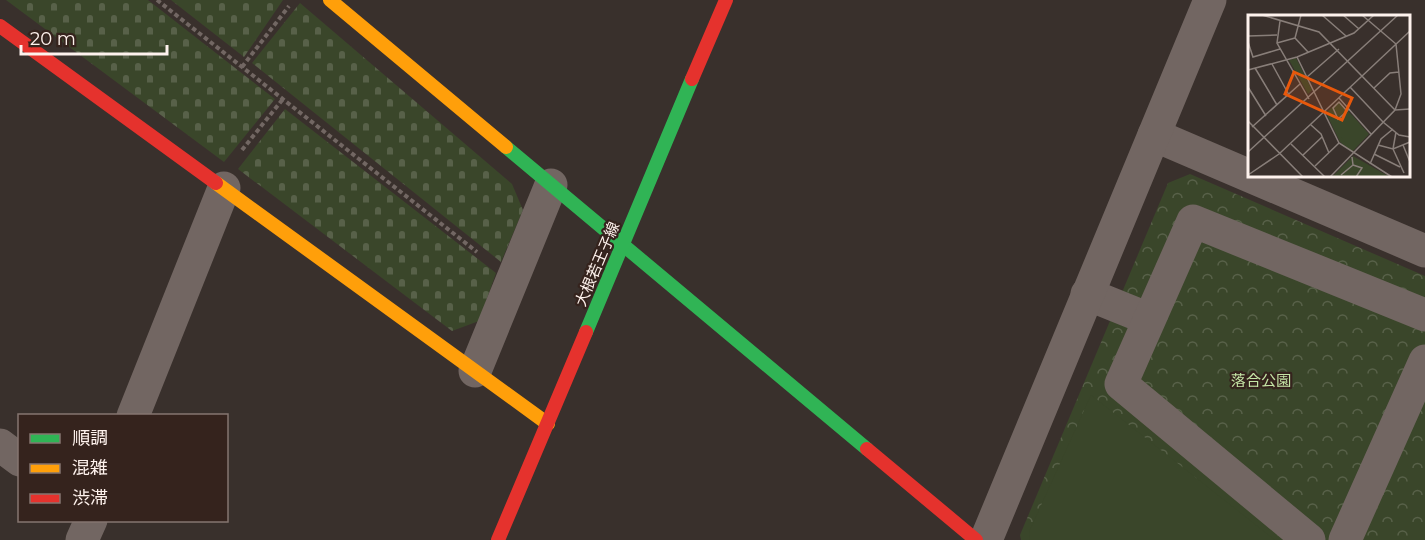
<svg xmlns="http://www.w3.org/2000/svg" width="1425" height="540" font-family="Montserrat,'Noto Sans JP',sans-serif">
<defs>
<pattern id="cemetery-stones" width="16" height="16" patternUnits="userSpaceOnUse" patternTransform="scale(1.5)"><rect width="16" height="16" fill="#3a462a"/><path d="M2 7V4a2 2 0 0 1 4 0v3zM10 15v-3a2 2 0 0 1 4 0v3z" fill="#586149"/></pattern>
<pattern id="park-crowns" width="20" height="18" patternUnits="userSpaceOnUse" patternTransform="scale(1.5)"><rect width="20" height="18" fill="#3a462a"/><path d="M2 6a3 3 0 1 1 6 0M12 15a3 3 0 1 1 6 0" fill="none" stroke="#586149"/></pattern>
</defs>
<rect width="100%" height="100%" fill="#39302c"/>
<g fill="url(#cemetery-stones)">
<polygon points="6,0 148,0 275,99 224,162"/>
<polygon points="171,0 283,0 244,57"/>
<polygon points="300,3 512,184 523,210 501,262 252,63"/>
<polygon points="285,109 496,273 479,321 452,331 238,169"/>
</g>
<polygon fill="url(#park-crowns)" points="1190,174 1425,276 1425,540 1021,540 1020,535 1168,183"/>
<polygon fill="#3a462a" points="1091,395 1275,540 1030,540 1029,532"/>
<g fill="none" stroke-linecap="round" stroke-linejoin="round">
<g stroke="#726763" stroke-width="4" stroke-dasharray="4.5 3" stroke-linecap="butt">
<polyline points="157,0 477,252"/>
<polyline points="242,67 289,6"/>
<polyline points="242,150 283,99"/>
</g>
<g stroke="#726662" stroke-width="33">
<polyline points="1154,135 1425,251"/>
<polyline points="1087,294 1149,319"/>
<polyline points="475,371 551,185"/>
<polyline points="133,416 224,188"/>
<polyline points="0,445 20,460"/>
<polyline points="82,540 91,520"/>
<polyline points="986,540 1210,0"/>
<polyline points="1309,540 1121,384 1193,221 1425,315"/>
<polyline points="1345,540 1425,361"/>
</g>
<g stroke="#30b455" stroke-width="14">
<polyline points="506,147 867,449"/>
<polyline points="586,332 692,79"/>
</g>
<g stroke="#ff9f0a" stroke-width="14">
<polyline points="330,0 506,147"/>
<polyline points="216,183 548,424"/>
</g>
<g stroke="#e5322d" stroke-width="14">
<polyline points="0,26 216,183"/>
<polyline points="692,79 726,0"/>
<polyline points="867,449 976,540"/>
<polyline points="498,540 586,332"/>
</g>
</g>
<g text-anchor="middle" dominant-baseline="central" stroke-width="4.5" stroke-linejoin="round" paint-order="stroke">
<g font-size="15" fill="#fef2ed" stroke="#35231d">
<text transform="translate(597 264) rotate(-67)">大根若王子線</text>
</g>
<g font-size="15" fill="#c4e4a5" stroke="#35231d">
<text x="1261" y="380">落合公園</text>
</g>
</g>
<g transform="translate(1248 15)">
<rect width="162" height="162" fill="#39302c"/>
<path d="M48,43l16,32 -4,4 -19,-34z" fill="#3a462a"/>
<path d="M91,86l30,33 -17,18 -12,-10 -14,-29zM105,141l37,21h-58z" fill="#3a462a"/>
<path d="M104,100l16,19 -17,16 -15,-20z" fill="#3a462a"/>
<path fill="none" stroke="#887e79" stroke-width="1.5" d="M14,0l57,17 76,78 15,-1M53,0l-6,23 13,14M74,0l24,21M95,0l16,14M32,6l-3,22 32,56M0,21l29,-1M0,27l5,15 27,-8M29,28l18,-5M49,42l42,86 53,34M24,49l17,31M7,53l22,37M0,55l49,-13 57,-24 20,-18M59,62l32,-28M0,72l18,29M102,72l33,35 16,13 11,2M126,73l16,-15 9,-1M91,83l32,36M99,96l-8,-9 -6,6 5,11 7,-6 4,-4M0,106l55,56M63,110l10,9 8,19M4,112l48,-43M148,117l-3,17 11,24M43,129l34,33M130,130l15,4 17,-7M155,130l7,17M0,137l150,-137M126,139l26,13M55,140l19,-18M122,149l11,-25 12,-10M105,150l9,3 -6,9M67,151l24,-23M0,160l31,-21 131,-123M93,160l12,-10 -1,-8M82,162l65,-67 6,-16 -5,-50 -34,-29"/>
<path fill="#e8590c" fill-opacity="0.15" stroke="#e8590c" stroke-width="3" d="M46,57l58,26 -10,22 -57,-26z"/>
<rect width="162" height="162" fill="none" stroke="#fef2ed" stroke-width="3"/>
</g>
<rect x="18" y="414" width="210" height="108" fill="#35231d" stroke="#857670" stroke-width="1.5"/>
<rect x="30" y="434" width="30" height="9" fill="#30b455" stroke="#857670" stroke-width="1.5"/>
<text x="72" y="444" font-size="18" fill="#fef2ed">順調</text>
<rect x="30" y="464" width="30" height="9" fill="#ff9f0a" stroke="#857670" stroke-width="1.5"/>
<text x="72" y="474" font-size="18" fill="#fef2ed">混雑</text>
<rect x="30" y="494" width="30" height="9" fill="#e5322d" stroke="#857670" stroke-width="1.5"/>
<text x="72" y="504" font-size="18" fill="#fef2ed">渋滞</text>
<path d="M21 45v9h146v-9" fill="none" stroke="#fef2ed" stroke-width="3"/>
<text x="30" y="45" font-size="18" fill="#fef2ed" stroke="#35231d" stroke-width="4.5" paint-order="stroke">20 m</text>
</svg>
